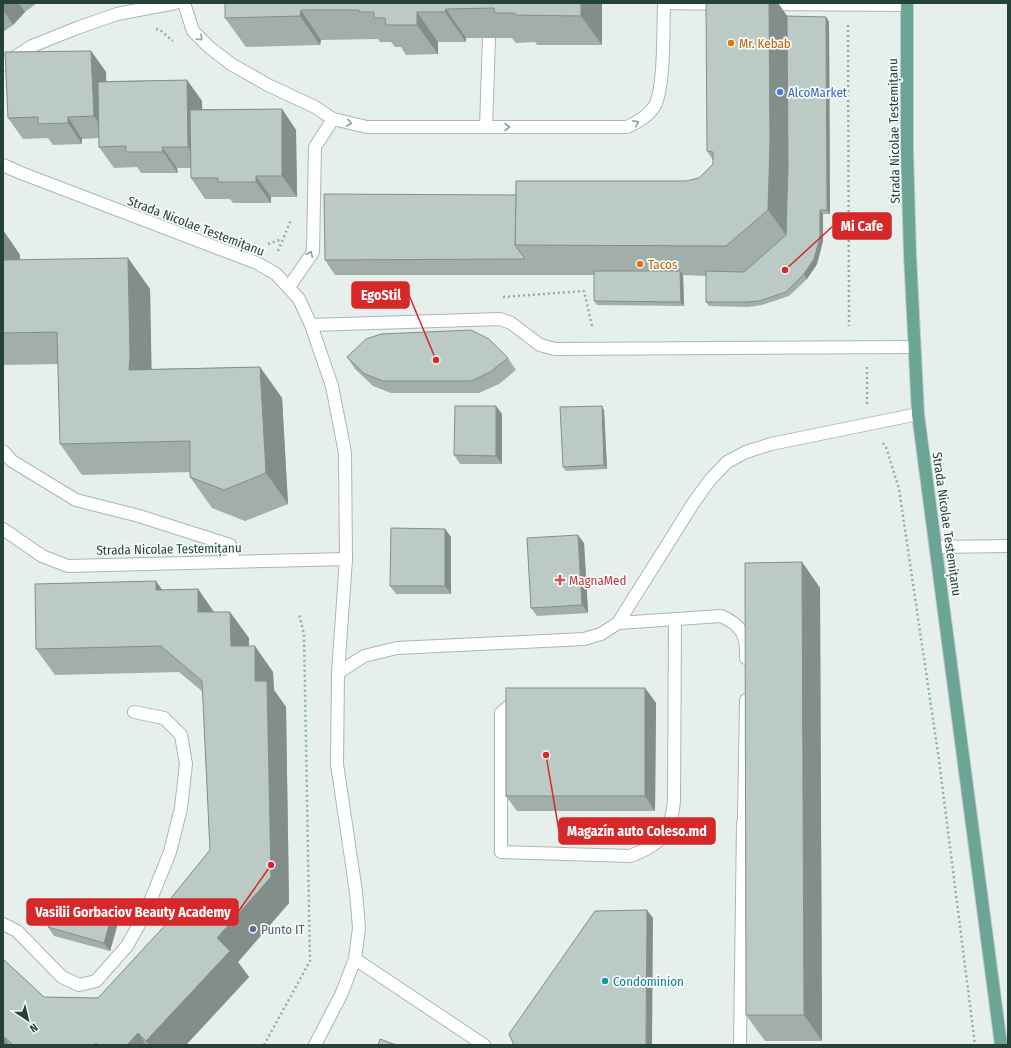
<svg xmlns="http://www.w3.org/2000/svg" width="1011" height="1048" font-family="'Fira Sans Condensed',sans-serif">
<rect width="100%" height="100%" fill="#e6efeb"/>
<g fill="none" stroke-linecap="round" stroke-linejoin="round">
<g stroke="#a8b8b2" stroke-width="14">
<g id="minor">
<polyline points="184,3 193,31 209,47 231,64 268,85 315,107 333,119"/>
<polyline points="664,3 721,4"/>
<polyline points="763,4 907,5"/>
<polyline points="3,65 32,46 77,28 117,14 175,3"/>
<polyline points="486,127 489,38"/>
<polyline points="3,165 21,173 257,263 276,274 299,299 311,325 332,386 345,453 346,559 338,673"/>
<path d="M289,287l24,-35 2,-105 18,-28 34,8h260c11,-5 20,-10 27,-20 11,-17 9,-81 10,-104"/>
<polyline points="311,325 500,319 511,323 540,345 555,349 914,347"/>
<polyline points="3,451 12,461 76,500 139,516 230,545 234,561"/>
<polyline points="3,529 42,556 68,566 346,559"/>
<polyline points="936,547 1008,546"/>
<path d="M618,623l103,-7c21,9 26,20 25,42"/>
<path d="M518,698l-17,15v139l129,4c31,-11 41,-23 44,-55l1,-182"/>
<polyline points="3,924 17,931 62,977 79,985 96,981 127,946 145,914 170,852 181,808 186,764 181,735 164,718 134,712"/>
<polyline points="355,959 484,1045"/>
<polyline points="315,1045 341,995 355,959 359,928 356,892 337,764 338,673 364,656 397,648 584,639 601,634 618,623 694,502 710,480 727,462 746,452 771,444 918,414"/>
<polyline points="740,1045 743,825 744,819 746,700"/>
</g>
</g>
<g stroke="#c2cac8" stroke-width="14">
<polyline id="major" points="907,3 907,151 910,255 918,414 1001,1045"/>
</g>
<g stroke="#86b3a5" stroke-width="2.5" stroke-dasharray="2 3" stroke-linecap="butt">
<polyline points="848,25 849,326"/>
<polyline points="156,29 160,30 173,41"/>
<polyline points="268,244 282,239"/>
<polyline points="278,251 291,220"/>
<polyline points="503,297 584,291 592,326 594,326"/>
<polyline points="867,404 867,367"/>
<polyline points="883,443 886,447 899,489 939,760 975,1045"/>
<polyline points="264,1045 310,961 304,634 299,614"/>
</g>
<use href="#minor" stroke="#fff" stroke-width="12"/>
<use href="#major" stroke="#6aa596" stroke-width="12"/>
</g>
<g fill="#a1aea9">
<polygon points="3,3 37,3 25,12 13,25 3,32"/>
<polygon points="225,3 602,3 602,45 537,45 535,42 516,43 512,38 466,38 466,42 438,42 438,54 406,55 401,47 395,47 391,42 380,42 378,39 321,40 320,45 246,47 225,18"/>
<polygon points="787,16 826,17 829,22 830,214 823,214 823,241 817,264 807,279 789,296 762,305 748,307 709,306 706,302 706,276 683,275 684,306 597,305 594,301 594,275 335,275 325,260 516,195 686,181 699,178 713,164 713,160 707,151"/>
<polygon points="91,51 106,72 106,81 187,80 202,101 202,109 282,109 296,130 297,197 271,197 271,203 233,203 230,199 205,199 191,178 191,168 177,168 178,173 141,173 137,167 114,168 99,147 99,138 82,139 82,144 53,145 48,138 23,139 8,118"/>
<polygon points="3,230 20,255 20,260 128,258 150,289 151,369 260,367 282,398 288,504 245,521 212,508 190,477 190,472 82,475 60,444 58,364 3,365"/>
<polygon points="347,357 508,358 516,370 499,384 479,393 391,393 373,386 355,369"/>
<polygon points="496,406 502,414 502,464 460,464 454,455"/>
<polygon points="604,410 607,469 566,471 563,467"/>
<polygon points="445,529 451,537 451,594 396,594 390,586"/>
<polygon points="584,543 588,613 537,616 531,608"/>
<polygon points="802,562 820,588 822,1041 765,1041 746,1015"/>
<polygon points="198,589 214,612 249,638 249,646 273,672 274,690 286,707 289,903 238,962 249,977 186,1045 3,1045 3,959 44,997 98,998 179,911 171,898 210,850 203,692 179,672 55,675 36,649 162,590"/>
<polygon points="645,688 656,703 655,811 517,811 506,796"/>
<polygon points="118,923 110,951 54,936 48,927"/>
</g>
<g fill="#838d89">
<polygon points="3,3 19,3 25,12 13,25 3,10"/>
<polygon points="581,3 602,3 602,45 581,16"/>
<polygon points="769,3 778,3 790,20 789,239 768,210"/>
<polygon points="446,9 466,38 466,42 445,12"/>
<polygon points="301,10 321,40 320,45 300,16"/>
<polygon points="417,12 438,42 438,54 417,25"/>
<polygon points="826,17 829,22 830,214 827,210"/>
<polygon points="91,51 106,72 108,137 94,116"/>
<polygon points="187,80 202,101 203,168 188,147"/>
<polygon points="282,109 296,130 297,197 282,176"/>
<polygon points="68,117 82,139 82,144 68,123"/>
<polygon points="162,147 177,168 178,173 163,152"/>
<polygon points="256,176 271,197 271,203 256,182"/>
<polygon points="820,210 823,214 823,241 817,264 807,279 804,274"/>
<polygon points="3,230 20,255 21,291 3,265"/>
<polygon points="128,258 150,289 152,388 129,370"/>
<polygon points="680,271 683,275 684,306 681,302"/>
<polygon points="260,367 282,398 288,504 266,473"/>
<polygon points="496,406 502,414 502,464 496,456"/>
<polygon points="602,406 604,410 607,469 604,465"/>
<polygon points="445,529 451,537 451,594 445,586"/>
<polygon points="578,535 584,543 588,613 582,605"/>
<polygon points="802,562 820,588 822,1041 804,1015"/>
<polygon points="156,581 174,607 156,590"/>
<polygon points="198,589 216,615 198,612"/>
<polygon points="230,612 249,638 249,672 231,646"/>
<polygon points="255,646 273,672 274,690 286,707 289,903 238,962 249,977 186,1045 149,1045 146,1041 217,938 255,681"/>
<polygon points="645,688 656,703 655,811 645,796"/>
<polygon points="647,910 653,918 652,1045 646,1045"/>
<polygon points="112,915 118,923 110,951 104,943"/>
<polygon points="138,1033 146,1045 127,1045"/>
<polygon points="3,1036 9,1045 3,1045"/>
</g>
<g fill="#bbcac4" stroke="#838d89">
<polygon points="225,3 581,3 581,16 516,15 515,13 495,13 494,8 446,9 445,12 417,12 417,25 386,25 385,18 374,18 374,12 359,12 359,10 301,10 300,16 225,18"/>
<polygon points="706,3 769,3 770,141 768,210 726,246 515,245 516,181 686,181 699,178 713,164 713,152 707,151"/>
<polygon points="787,16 826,17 827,210 820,210 820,237 814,259 804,274 786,292 759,301 745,302 706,302 706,271 744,272 786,235 788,166"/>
<polygon points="91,51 94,116 68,117 68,123 38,124 38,117 8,118 5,52"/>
<polygon points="187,80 188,147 162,147 163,152 126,152 126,146 99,147 98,82"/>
<polygon points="282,109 282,176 256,176 256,182 218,182 218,178 191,178 190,110"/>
<polygon points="324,194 516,195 515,245 525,259 325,260"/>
<polygon points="128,258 130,356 129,370 260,367 266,473 224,490 190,477 190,441 60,444 57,332 3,333 3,260"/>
<polygon points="594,271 680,271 681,302 594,301"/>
<polygon points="471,330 489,339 508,358 490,372 471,381 383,381 365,374 347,357 366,339 381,334"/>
<polygon points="455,406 496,406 496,456 454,455"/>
<polygon points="602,406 604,465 563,467 560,407"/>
<polygon points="391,528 445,529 445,586 390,586"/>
<polygon points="578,535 582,605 531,608 527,538"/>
<polygon points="802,562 804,1015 746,1015 745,563"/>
<polygon points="156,581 156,590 198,589 198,612 230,612 231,646 255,646 255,681 267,681 271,877 217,938 230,951 146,1041 138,1033 127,1045 98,1045 96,1043 94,1045 13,1045 3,1036 3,959 44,997 98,998 181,908 171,898 210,850 202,681 161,646 36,649 35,584"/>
<rect x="506" y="688" width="139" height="108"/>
<polygon points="56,900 112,915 104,943 48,927"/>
<polygon points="647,910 646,1045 514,1045 509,1034 595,911"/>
<polygon points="380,1039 396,1045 378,1045"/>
</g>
<defs><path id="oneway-chevron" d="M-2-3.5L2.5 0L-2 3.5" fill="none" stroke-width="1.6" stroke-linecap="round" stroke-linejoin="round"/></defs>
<g stroke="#92a09c">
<use href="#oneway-chevron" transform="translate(200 38) rotate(45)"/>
<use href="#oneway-chevron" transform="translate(349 123) rotate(12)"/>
<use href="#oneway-chevron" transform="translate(636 123) rotate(-26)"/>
<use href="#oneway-chevron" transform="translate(507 127)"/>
<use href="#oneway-chevron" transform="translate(310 254) rotate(-65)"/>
</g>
<g fill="#e8710a" stroke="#f7fbf9" stroke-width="1.5">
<circle cx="731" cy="43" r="4"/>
<circle cx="640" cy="264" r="4"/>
</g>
<circle fill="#3f7fe0" stroke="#f7fbf9" stroke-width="1.5" cx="780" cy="92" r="4"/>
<path fill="#e0444e" stroke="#f7fbf9" stroke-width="1.5" d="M558 574h4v4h4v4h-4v4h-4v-4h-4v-4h4z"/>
<circle fill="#5c6f8a" stroke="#f7fbf9" stroke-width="1.5" cx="253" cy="929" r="4"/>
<circle fill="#0f9aa8" stroke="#f7fbf9" stroke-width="1.5" cx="605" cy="981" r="4"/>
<g text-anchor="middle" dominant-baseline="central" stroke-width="3.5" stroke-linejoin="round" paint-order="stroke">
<g font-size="13" fill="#c56008" stroke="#f7fbf9" text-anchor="start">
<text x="739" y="43">Mr. Kebab</text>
<text x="648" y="264">Tacos</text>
</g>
<g font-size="13" fill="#366cbe" stroke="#f7fbf9" text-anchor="start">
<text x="788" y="92">AlcoMarket</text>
</g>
<g font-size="13" fill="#24423a" stroke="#f7fbf9">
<text transform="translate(894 131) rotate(-91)">Strada Nicolae Testemițanu</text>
<text transform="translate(196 226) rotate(21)">Strada Nicolae Testemițanu</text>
<text transform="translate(947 524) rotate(82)">Strada Nicolae Testemițanu</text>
<text transform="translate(169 549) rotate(-1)">Strada Nicolae Testemițanu</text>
</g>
<g font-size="13" fill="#be3a42" stroke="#f7fbf9" text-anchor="start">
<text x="569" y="580">MagnaMed</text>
</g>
<g font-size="13" fill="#4e5e75" stroke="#f7fbf9" text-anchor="start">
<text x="261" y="929">Punto IT</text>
</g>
<g font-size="13" fill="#0d838f" stroke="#f7fbf9" text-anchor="start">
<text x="613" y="981">Condominion</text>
</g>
</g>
<path fill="none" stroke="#d62828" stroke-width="1.5" d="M785 270L833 226M436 360L409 295M546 755L559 831M271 865L238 912"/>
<g fill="#d62828" stroke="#f7fbf9" stroke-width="1.5">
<circle cx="785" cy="270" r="4"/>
<circle cx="436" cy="360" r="4"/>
<circle cx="546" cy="755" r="4"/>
<circle cx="271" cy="865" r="4"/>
</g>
<g fill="#d62828" stroke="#d62828" stroke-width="1.5">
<rect x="833" y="213" width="58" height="26" rx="4"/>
<rect x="352" y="282" width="57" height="26" rx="4"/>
<rect x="559" y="818" width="156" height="26" rx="4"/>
<rect x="27" y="899" width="211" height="26" rx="4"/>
</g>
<g font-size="14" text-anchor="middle" font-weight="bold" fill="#fff">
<text x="862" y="231">Mi Cafe</text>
<text x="381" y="300">EgoStil</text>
<text x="637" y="836">Magazín auto Coleso.md</text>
<text x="133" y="917">Vasilii Gorbaciov Beauty Academy</text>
</g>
<rect width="1011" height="1048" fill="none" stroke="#24423a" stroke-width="8"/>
<g transform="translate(28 1020) rotate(145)" stroke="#f7fbf9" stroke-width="3" paint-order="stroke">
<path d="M0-3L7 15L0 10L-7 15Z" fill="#24423a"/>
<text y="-6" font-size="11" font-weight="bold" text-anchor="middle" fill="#24423a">N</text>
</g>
</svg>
